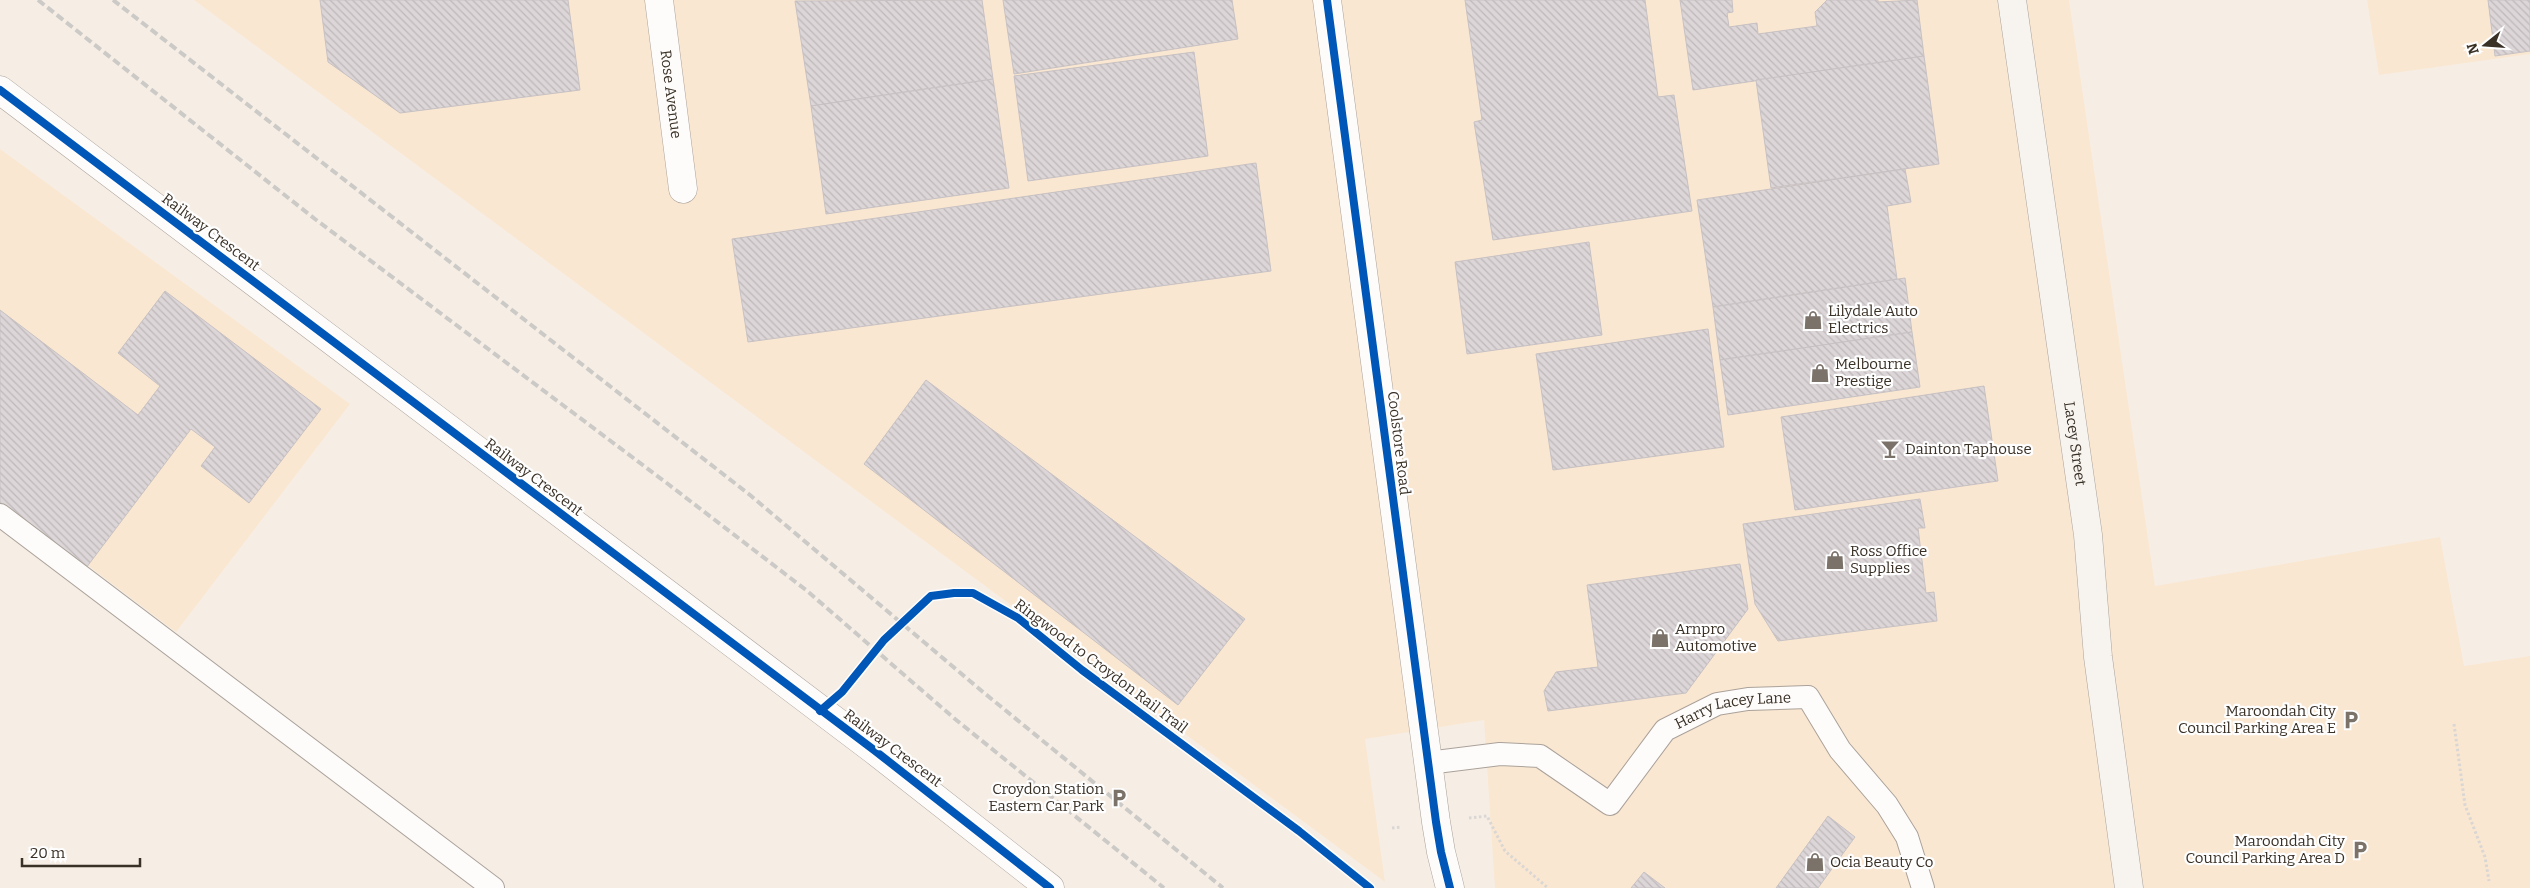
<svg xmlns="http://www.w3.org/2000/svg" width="2530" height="888" font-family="Bitter,serif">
<defs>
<pattern id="building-back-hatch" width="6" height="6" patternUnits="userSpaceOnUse" patternTransform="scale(1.25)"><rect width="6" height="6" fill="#dcd6d8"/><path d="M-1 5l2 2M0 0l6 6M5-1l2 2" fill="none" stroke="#beb8b9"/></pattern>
</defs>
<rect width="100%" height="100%" fill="#f6eee5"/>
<g fill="#fae7d1">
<polygon points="194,0 2069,0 2155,586 2440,537 2464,666 2530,656 2530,888 1495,888 1484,720 1365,739 1385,882"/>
<polygon points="2367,0 2530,0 2530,54 2379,75"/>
<polygon points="0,149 350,404 176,632 0,499"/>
</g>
<g fill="url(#building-back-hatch)" stroke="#c7c1c3">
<polygon points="320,0 568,0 580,90 400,113 328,62"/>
<polygon points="982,0 993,79 811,106 795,1"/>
<polygon points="1003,0 1232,0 1238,39 1014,74"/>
<polygon points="1465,0 1645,0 1658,97 1674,95 1692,211 1493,240 1474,122 1482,120"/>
<polygon points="1680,0 1732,0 1733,12 1727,13 1729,27 1757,23 1758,34 1817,26 1815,12 1827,0 1878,0 1878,2 1917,0 1924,56 1693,90"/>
<polygon points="2488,0 2530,0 2530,51 2495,56"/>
<polygon points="1194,52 1208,156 1028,181 1014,76"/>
<polygon points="1924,56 1939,164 1771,188 1756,80"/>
<polygon points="993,79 1009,188 826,214 811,106"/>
<polygon points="1256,163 1271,271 748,342 732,239"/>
<polygon points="1905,169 1911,202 1887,206 1897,279 1713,307 1697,200"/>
<polygon points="1589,242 1602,335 1467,354 1455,262"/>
<polygon points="1905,278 1912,332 1720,360 1713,307"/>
<polygon points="165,291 321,409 249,503 201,466 215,447 191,429 86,568 0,503 0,310 138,415 160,386 118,353"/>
<polygon points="1708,329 1724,447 1553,470 1536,354"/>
<polygon points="1912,332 1920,387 1728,415 1720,360"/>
<polygon points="926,380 1245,619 1178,705 864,464"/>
<polygon points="1984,386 1998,481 1795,510 1781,417"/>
<polygon points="1920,499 1925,528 1918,528 1926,593 1934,592 1937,621 1778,641 1755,604 1743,524"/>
<polygon points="1740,564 1748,609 1686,693 1548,711 1544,691 1556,672 1598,667 1587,585"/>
<polygon points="1828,816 1855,837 1818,888 1776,888"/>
<polygon points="1644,872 1665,888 1631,888"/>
</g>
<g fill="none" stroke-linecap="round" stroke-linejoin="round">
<g stroke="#aaa29a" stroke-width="24">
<g id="lane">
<polyline points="0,515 493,888"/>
<path id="s1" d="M1428,763l72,-9 40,2 70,48 55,-74 52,-26 31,-5 60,-2 32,53 47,55 20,32 16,51"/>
</g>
</g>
<g stroke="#aaa29a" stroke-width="29">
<g id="street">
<path id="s2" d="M659,0l24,189"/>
<polyline points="1327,0 1436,822 1441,852 1450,888"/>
<polyline points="0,90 874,750 1050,888"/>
</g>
</g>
<g stroke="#aaa29a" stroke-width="29">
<g id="secondary">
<path id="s3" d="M2012,0l76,535 10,122 31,231"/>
</g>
</g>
<g stroke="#d9d6d3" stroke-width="3" stroke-dasharray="2.5 2.5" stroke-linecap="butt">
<polyline points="2454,724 2465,805 2485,857 2489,881"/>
<polyline points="1469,818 1487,816 1505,851 1548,888"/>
<polyline points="1392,828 1401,827"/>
</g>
<use href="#lane" stroke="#fefcfb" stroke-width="22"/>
<use href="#street" stroke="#fefcfb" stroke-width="28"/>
<use href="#secondary" stroke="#f7f4f0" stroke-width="28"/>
<g stroke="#cccac7" stroke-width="4" stroke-dasharray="8 4" stroke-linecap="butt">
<polyline points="38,0 315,219 668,484 806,590 955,719 1164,888"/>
<polyline points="113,0 750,495 983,692 1223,888"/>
</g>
<g stroke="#fefefe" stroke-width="11">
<g id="cycleway">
<polyline points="1327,0 1436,822 1441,852 1450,888"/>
<polyline points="0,90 874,750 1050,888"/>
<polyline points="820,711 842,692 884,640 931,596 954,593 973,593 1018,618 1082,670 1299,831 1370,888"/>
</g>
</g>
<use href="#cycleway" stroke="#0057b8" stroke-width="8"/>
</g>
<defs>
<g id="shop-bare" transform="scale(1.5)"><path d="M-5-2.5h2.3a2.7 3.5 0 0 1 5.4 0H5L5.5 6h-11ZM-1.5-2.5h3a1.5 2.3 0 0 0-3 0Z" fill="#7b7269" stroke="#fefefe" stroke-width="2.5" paint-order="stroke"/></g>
<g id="bar-bare" transform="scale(1.5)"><path d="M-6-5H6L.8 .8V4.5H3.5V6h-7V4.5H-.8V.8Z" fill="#7b7269" stroke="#fefefe" stroke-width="2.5" paint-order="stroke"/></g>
<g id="parking-bare" transform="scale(1.5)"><path d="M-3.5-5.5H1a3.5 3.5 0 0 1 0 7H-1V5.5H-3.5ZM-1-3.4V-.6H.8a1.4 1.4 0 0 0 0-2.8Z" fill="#7b7269" stroke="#fefefe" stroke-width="2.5" paint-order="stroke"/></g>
</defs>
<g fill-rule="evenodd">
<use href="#shop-bare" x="1813" y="320"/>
<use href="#shop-bare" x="1820" y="373"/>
<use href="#bar-bare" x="1890" y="449"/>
<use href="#shop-bare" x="1835" y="560"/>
<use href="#shop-bare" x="1660" y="638"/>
<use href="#parking-bare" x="2351" y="720"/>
<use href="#parking-bare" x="1119" y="798"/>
<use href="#parking-bare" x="2360" y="850"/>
<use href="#shop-bare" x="1815" y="862"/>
</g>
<g text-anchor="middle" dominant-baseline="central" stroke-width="4.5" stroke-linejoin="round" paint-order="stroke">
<g font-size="15" fill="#393026" stroke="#fefefe">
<text stroke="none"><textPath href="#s2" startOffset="95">Rose Avenue</textPath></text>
<text transform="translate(211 232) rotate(37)">Railway Crescent</text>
<text transform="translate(1399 443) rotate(83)">Coolstore Road</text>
<text stroke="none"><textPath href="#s3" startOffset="448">Lacey Street</textPath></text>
<text transform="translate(534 477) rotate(37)">Railway Crescent</text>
<text transform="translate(1101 666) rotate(37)">Ringwood to Croydon Rail Trail</text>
<text stroke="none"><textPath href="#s1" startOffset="362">Harry Lacey Lane</textPath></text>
<text transform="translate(893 748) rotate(37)">Railway Crescent</text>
</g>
<g font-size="15" fill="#393026" stroke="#fefefe" text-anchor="start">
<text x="1828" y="311">Lilydale Auto<tspan x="1828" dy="17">Electrics</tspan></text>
<text x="1835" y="364">Melbourne<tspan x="1835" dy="17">Prestige</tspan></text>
<text x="1905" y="449">Dainton Taphouse</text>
<text x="1850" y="551">Ross Office<tspan x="1850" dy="17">Supplies</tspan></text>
<text x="1675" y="629">Arnpro<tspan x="1675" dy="17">Automotive</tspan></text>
<text x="2336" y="711" text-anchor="end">Maroondah City<tspan x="2336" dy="17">Council Parking Area E</tspan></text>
<text x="1104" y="789" text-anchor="end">Croydon Station<tspan x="1104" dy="17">Eastern Car Park</tspan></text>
<text x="2345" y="841" text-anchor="end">Maroondah City<tspan x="2345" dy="17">Council Parking Area D</tspan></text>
<text x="1830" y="862">Ocia Beauty Co</text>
</g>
</g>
<g transform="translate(2485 45) rotate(253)" stroke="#fefefe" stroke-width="4" paint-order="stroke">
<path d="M0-4L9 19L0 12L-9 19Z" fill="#393026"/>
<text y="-8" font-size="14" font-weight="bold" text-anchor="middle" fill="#393026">N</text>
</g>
<path d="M22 858v8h118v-8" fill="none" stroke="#393026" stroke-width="2.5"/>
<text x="30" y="858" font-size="15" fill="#393026" stroke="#fefefe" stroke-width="4" paint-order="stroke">20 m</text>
</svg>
